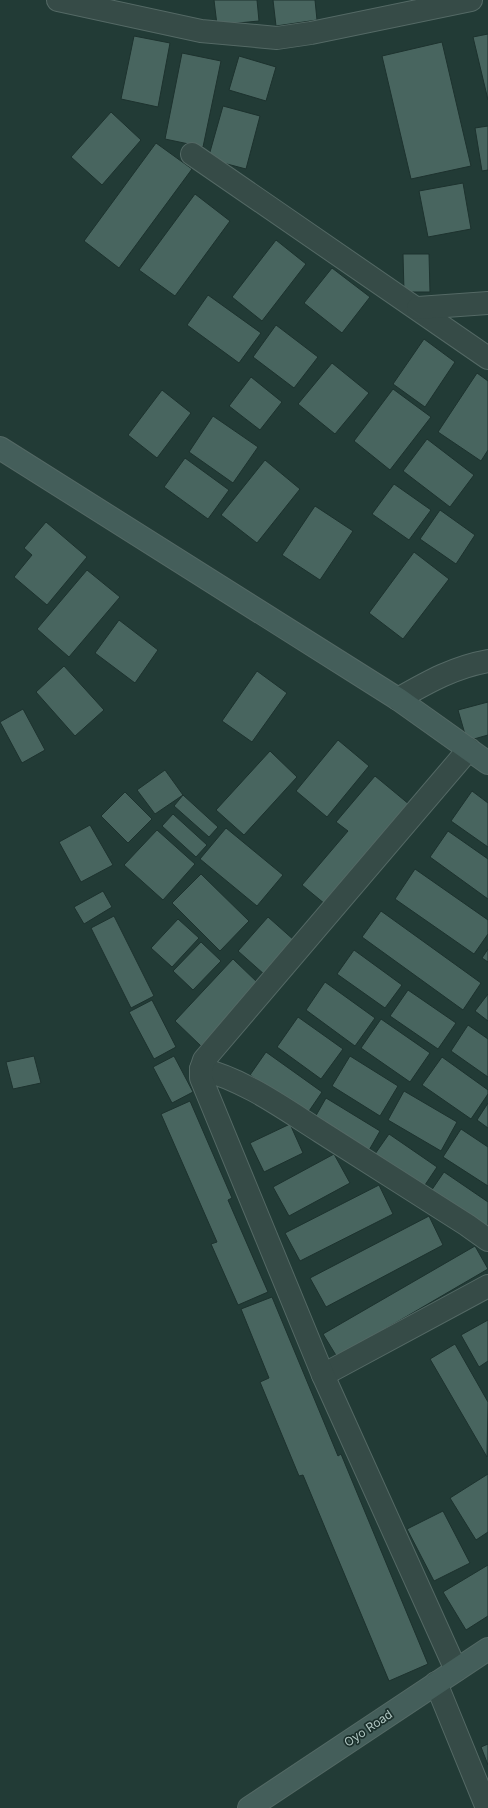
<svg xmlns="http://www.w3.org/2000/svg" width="488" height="1808" font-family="Inter,sans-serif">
<rect width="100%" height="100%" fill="#223b36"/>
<g fill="#48655f" stroke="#1d322e">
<polygon points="214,0 257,0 259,21 217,25"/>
<polygon points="273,0 315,0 317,20 276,26"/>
<polygon points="488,34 488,100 473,37"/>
<polygon points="134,36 170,43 158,107 121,99"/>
<polygon points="442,42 471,166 411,179 382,56"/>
<polygon points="182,53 221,61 203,147 165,139"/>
<polygon points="239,56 276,67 266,101 229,90"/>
<polygon points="223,106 260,116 246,169 208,159"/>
<polygon points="111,112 141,140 102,185 71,157"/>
<polygon points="488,126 488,170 482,171 475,128"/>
<polygon points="156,143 192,169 119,268 84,241"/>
<polygon points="463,183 471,229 428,237 419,191"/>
<polygon points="195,194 230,221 175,296 139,270"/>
<polygon points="276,240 306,264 262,321 232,297"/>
<polygon points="403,254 429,254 430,292 404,292"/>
<polygon points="332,268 370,297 342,333 304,303"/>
<polygon points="208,295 261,333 239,363 187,325"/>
<polygon points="276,325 318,357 294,388 253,357"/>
<polygon points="424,339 455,362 425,407 393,384"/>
<polygon points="332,363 369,393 335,434 298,404"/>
<polygon points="477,373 488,381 488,450 481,461 438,432"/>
<polygon points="251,377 282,402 260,430 229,406"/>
<polygon points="393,389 431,417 390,470 354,441"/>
<polygon points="162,390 191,413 157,458 128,435"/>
<polygon points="213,416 258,447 233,483 189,452"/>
<polygon points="427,439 474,475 450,507 403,471"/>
<polygon points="185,458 229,490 208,519 164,487"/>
<polygon points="265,460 300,489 257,543 221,515"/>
<polygon points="394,484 431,510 409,540 372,514"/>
<polygon points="315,506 353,531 320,580 282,555"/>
<polygon points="440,510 475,535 456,564 420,539"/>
<polygon points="46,522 87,557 47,605 14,577 32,555 24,548"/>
<polygon points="414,552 449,579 403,639 369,613"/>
<polygon points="87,570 120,597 69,657 37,629"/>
<polygon points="119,620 158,650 135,683 95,653"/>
<polygon points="64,666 104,710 75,736 36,692"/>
<polygon points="257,671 287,693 252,742 222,721"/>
<polygon points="488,702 488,735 467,741 458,710"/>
<polygon points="23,709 45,750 22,763 0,722"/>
<polygon points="338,740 369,766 327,817 296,791"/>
<polygon points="270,751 297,777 244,835 216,810"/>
<polygon points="165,770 183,795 155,814 137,790"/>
<polygon points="375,776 410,805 325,904 302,885 348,831 336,822"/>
<polygon points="472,791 488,803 488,847 451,821"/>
<polygon points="125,792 152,819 128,843 101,816"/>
<polygon points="183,795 218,827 209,837 174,806"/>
<polygon points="173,814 207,845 196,857 162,826"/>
<polygon points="90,825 113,865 81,882 59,842"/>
<polygon points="226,828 283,875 257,906 200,859"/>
<polygon points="157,830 195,864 163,900 124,865"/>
<polygon points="448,831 488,859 488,899 430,857"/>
<polygon points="415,869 488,920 488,934 474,954 395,899"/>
<polygon points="201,874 249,921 220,951 172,903"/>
<polygon points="103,891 112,907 84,924 74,907"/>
<polygon points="381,911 481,983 463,1010 362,937"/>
<polygon points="114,916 154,996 131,1008 91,928"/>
<polygon points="268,917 295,941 265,975 238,951"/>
<polygon points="178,919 199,938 172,967 151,948"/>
<polygon points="201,942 221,961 193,990 173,971"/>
<polygon points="488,949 488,962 482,958"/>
<polygon points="354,950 402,985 385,1008 337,974"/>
<polygon points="233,959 259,984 201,1046 175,1021"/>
<polygon points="325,982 375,1018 355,1046 306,1010"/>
<polygon points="408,990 456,1023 438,1049 390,1016"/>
<polygon points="488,994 488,1021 475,1011"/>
<polygon points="152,1000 176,1047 154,1059 129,1012"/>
<polygon points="298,1017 343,1049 321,1079 277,1047"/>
<polygon points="381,1019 430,1053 410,1082 361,1048"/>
<polygon points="468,1025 488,1039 488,1077 451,1051"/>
<polygon points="266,1052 322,1092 307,1114 250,1075"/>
<polygon points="34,1056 41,1083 13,1089 6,1062"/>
<polygon points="174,1056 193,1092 172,1103 153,1067"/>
<polygon points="350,1056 398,1086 380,1116 332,1086"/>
<polygon points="442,1057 488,1090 488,1094 471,1119 422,1085"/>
<polygon points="404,1091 457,1122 441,1151 388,1120"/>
<polygon points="326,1098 380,1131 368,1152 314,1119"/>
<polygon points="190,1101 232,1198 228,1200 268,1292 238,1305 211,1244 217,1242 161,1114"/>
<polygon points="488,1103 488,1128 477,1120"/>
<polygon points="290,1124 303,1153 264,1172 250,1143"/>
<polygon points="461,1129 488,1147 488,1186 443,1157"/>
<polygon points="389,1134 437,1167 423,1188 375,1154"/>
<polygon points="334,1154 350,1183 289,1216 273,1187"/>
<polygon points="444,1172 488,1202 488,1230 431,1191"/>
<polygon points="379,1185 393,1214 300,1261 285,1233"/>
<polygon points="429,1216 443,1245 326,1307 310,1278"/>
<polygon points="475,1246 488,1269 337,1357 323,1334"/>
<polygon points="272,1297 338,1456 341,1454 428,1664 389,1681 303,1475 299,1476 260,1382 269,1378 241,1309"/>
<polygon points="488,1320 488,1361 479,1367 461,1335"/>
<polygon points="455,1344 488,1402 487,1457 430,1359"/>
<polygon points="488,1474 488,1532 476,1540 450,1498"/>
<polygon points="443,1511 470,1563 434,1581 407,1529"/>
<polygon points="488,1565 488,1616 466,1630 443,1592"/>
<polygon points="488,1744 488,1765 481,1747"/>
</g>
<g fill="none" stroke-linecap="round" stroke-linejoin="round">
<g stroke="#546965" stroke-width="24">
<g id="street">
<polyline points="58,0 201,31 277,38 311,33 471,0"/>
<polyline points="192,154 488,358"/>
<polyline points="418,308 488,303"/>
<path d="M398,699c30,-17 56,-32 90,-38"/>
<path d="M201,1069c44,11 82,39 120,63 49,31 97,62 146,93l21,15"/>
<polyline points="323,1375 488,1286"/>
<polyline points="456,1670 323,1375 201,1078 201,1069 204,1060 469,749"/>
<polyline points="436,1683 487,1808"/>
</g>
</g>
<g stroke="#546965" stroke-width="24">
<g id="secondary">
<polyline points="0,448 398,699 488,763"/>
<polyline points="249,1808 488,1649"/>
</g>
</g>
<use href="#street" stroke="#364b47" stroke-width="22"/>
<use href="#secondary" stroke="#445e5a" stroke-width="22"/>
</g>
<g text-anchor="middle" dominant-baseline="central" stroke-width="3.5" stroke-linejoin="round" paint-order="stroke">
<g font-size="12" fill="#b1c7c3" stroke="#1b302c">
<text transform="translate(368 1728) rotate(-34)">Oyo Road</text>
</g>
</g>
</svg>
